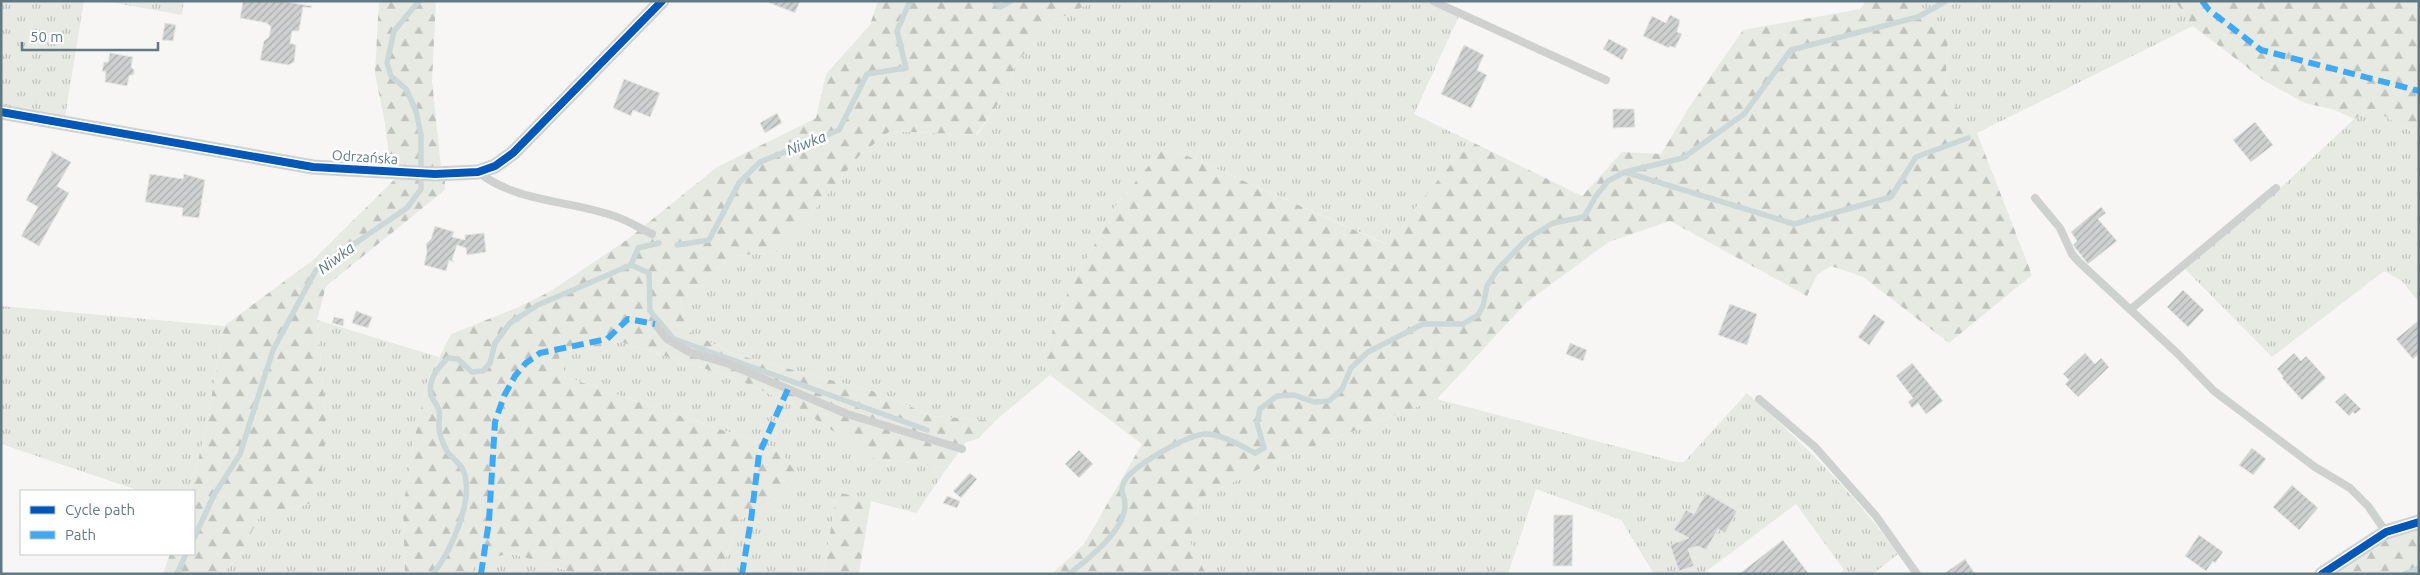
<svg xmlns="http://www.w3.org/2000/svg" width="2420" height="575" font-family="Ubuntu,sans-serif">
<defs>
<pattern id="grass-tufts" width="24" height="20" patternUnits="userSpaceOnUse" patternTransform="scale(1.25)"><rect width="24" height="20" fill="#e7eae3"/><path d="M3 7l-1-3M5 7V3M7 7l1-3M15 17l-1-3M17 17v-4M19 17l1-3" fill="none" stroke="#bfc2bd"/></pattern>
<pattern id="forest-firs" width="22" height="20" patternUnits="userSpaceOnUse" patternTransform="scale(1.25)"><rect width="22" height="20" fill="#e7eae3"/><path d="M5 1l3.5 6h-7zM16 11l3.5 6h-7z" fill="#bfc2bd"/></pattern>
<pattern id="building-hatch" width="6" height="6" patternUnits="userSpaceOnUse" patternTransform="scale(1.25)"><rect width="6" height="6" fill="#cfd1d1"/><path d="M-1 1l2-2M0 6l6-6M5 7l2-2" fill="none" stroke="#abaeaf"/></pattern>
</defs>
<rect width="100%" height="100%" fill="#f7f6f5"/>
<g fill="url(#grass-tufts)">
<polygon points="1,1 84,1 65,117 1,106"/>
<polygon points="104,1 184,1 182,15"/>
<polygon points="1095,1 1424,1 1459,16 1414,114 1470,141 1387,244 1165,146 1117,204 1068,292 1044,354 1050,375 995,421 931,416 883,394 734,354 688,331 680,299 732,256 779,252 860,155 890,131 977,135 1002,98 1017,62 1050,23"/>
<polygon points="1916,1 2175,1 2193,26 1977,133 1945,92 1948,35"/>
<polygon points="2372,109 2419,136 2419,302 2402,281 2384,271 2272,357 2185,269 2285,184 2354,119"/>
<polygon points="1,306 224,326 206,427 191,491 140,491 1,444"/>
<polygon points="317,320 439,357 427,382 412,450 403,509 405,574 223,574 241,553 261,514 309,504 326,418"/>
<polygon points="621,342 734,378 794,405 875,459 948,467 916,513 837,492 823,574 720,574 740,520 781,496 797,473 778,449 566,377 559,357"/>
<path d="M1747,393c56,50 108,101 151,161l-25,20h-34l5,-4 -48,-66 -93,70h-49l-33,-54 -85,-31 -28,85h-302l-16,-32 9,-43 76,-38 162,-62 239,63h8z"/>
<polygon points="511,553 577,574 471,574 475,562"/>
</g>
<g fill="url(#forest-firs)">
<polygon points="379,1 436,1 432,81 441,167 390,166 385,124 375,73"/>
<polygon points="878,1 1095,1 1050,23 1017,62 1002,98 976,135 890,131 860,155 779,252 732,256 680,299 688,331 734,354 883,394 931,416 995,421 978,439 966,442 948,467 875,459 794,405 734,378 621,342 559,357 566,377 778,449 797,473 781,496 740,520 720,574 577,574 511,553 475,562 471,574 405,574 403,509 412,450 427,382 451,334 519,307 551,291 628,239 717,167 816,118 826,74 870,25"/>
<polygon points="1866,1 1916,1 1948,35 1945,92 1977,133 2032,275 1949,343 1863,277 1831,266 1817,275 1807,296 1670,221 1609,242 1527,302 1437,399 1275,461 1199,499 1190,542 1206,574 1052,574 1084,544 1142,444 1050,375 1044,354 1068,292 1117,204 1165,146 1386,244 1470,141 1582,196 1622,152 1661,154 1688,109 1743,30 1860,9"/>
<polygon points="2175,1 2419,1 2419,136 2372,109 2354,119 2335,110 2305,103 2266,82 2193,26"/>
<polygon points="395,179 445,181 445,190 326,286 317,320 326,418 321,483 309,504 261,514 241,553 223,574 163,574 170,554 194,554 194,491 191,491 206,427 224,326 313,260"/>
<polygon points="837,492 871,500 859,574 823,574"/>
<polygon points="2419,527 2419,574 2331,574 2388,537"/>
</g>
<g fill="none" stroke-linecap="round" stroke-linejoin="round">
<g stroke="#ccd7d8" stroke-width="5.5">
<polyline points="994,1 1000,7 1011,1"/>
<polyline points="1625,172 1794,224 1891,197 1916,157 1968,138"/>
<polyline points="677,245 709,240 739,183 760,162 839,130 867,74 906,68 897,31 910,1"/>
<polyline points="631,265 649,273 650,311 674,339 927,430"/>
<polyline points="194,538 214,495 240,454 273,350 316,270 407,208 421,189 421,135 416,111 406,89 391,76 387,63 394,31 419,1"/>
<polyline points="177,574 186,554"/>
<path d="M433,574c18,-23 39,-70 32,-99 -3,-12 -12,-15 -18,-24 -4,-7 -8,-16 -8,-25 -1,-5 2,-10 0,-15 -1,-6 -7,-11 -8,-17 -3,-15 7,-27 17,-36l10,1 14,13 11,-1 7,-8 5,-20 15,-20 28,-18 93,-40 7,-17 21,-5"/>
<path d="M1069,574c18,-14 57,-44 56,-70 0,-10 -6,-10 -1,-22 8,-16 63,-47 81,-48 17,0 36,12 50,19l9,-5 -7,-25 3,-14 17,-13 17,-1 20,7 15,-1 13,-12 9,-21 17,-16 55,-28h40l15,-9 5,-9 4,-20 11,-17 29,-30 26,-16 31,-6 12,-21 12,-15 17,-9 58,-14 61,-44 47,-64 127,-33 28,-16"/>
<polyline points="2404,574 2419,568"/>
</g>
</g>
<g fill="url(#building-hatch)" stroke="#e6e6e5">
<polygon points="243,1 281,1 312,6 311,8 303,7 299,31 292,31 290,43 296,45 294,62 288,65 260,60 264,41 269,37 271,27 267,23 240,18"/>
<polygon points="765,1 800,1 795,13"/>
<polygon points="1670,15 1680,20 1677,32 1682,34 1675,48 1670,46 1669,48 1643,36 1652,16 1666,23"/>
<polygon points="165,23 176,25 173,41 162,40"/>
<polygon points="1609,39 1628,49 1622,60 1603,49"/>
<polygon points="1464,45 1484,55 1477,70 1487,75 1471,108 1441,94"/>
<polygon points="110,53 133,57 131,67 134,70 134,74 129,76 127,86 105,82 106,72 102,71 104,62 108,62"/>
<polygon points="624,79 660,93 650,117 633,110 631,116 613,108"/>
<polygon points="1613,109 1634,109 1635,127 1613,128"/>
<polygon points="777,113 782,123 765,133 760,123"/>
<polygon points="2255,122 2273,145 2251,162 2233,140"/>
<polygon points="51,151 71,162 57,186 69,193 39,246 21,236 38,207 26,200 52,154"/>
<polygon points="150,174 183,179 184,174 205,180 199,218 182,216 183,208 145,202"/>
<polygon points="2101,207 2106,213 2098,219 2117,241 2088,264 2073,245 2077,241 2071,232"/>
<polygon points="435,226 454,232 452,237 465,240 465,235 484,233 486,252 467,255 466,248 457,245 452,260 454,262 449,260 446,271 424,265 427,252 426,244 431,239"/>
<polygon points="2183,290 2204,310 2188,327 2167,307"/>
<polygon points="1730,304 1757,314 1747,345 1718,335"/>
<polygon points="356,311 372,317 368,328 352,323"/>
<polygon points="1874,314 1885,322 1869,345 1858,337"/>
<polygon points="334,317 344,319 343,326 332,323"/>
<polygon points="2418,321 2419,354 2413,359 2396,339"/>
<polygon points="1570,343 1587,350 1583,361 1566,354"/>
<polygon points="2085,353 2095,364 2101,358 2109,367 2078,397 2065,384 2069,380 2063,374"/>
<polygon points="2294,353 2301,361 2306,356 2326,378 2302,400 2282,378 2283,376 2277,369"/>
<polygon points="1912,363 1943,401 1926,414 1918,403 1912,408 1908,402 1913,398 1896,376"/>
<polygon points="2345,393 2361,409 2355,414 2353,412 2349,416 2335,402"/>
<polygon points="2252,448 2266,459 2253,475 2239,465"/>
<polygon points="1079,450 1093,464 1079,478 1065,464"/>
<polygon points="970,473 977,479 961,498 953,491"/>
<polygon points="2292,485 2318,508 2299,530 2273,507"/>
<polygon points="1706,493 1737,511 1725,533 1718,529 1706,550 1698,546 1688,549 1694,566 1679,571 1670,545 1689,538 1674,530 1686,510 1694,514"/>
<polygon points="947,496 960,501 957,508 943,503"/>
<polygon points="1554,515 1573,515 1572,566 1553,566"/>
<polygon points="2199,535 2223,552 2215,563 2213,561 2206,571 2185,556"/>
<polygon points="1783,540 1809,574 1739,574"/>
<polygon points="1965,559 1975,574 1945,574 1945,573"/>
</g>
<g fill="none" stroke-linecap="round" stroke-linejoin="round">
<g stroke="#cfd0d0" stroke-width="8">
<polyline points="1433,1 1606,80"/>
<path d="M478,172c39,31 94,28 139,45 12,4 24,12 35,17"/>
<polyline points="2035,198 2060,228 2072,254 2079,262 2178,354 2214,391 2315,467 2350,488 2368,506 2386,532"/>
<polyline points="2131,309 2276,188"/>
<polyline points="655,324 667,339 689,352 729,364 847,414 962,449"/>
<polyline points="1759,399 1815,447 1876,516 1917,574"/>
</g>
<g stroke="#cfd0d0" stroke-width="15">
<polyline points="1,112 313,167 435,174 478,172 495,166 513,153 662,1"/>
<polyline points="2322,574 2386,532 2419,522"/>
</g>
<g stroke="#3fa9f5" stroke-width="6" stroke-dasharray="12 6" stroke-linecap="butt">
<polyline points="2202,1 2209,10 2261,50 2419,91"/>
<polyline points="481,574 489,521 495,422 504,396 515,376 526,363 540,353 607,339 628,319 655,324"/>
<polyline points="742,574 751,520 759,454 788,389"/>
</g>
<g stroke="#fff" stroke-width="11">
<g id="cycleway">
<polyline points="1,112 313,167 435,174 478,172 495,166 513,153 662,1"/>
<polyline points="2322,574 2386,532 2419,522"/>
</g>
</g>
<use href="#cycleway" stroke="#0057b8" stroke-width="8"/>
</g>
<g text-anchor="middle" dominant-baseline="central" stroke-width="5" stroke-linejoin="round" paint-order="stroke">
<g font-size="14" fill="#607982" stroke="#fff">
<text transform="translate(365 157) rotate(4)">Odrzańska</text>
</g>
<g font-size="15" font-style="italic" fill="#5a797d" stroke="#fff">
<text transform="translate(806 143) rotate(-22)">Niwka</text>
<text transform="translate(336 258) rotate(-37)">Niwka</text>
</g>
</g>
<rect width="2420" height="575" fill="none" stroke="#607982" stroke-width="5"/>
<rect x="20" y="490" width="175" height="65" fill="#ffffff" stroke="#bfc9cd"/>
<rect x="30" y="506" width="25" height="8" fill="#0057b8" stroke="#bfc9cd"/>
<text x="65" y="515" font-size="15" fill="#607982">Cycle path</text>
<rect x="30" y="531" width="25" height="8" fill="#3fa9f5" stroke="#bfc9cd"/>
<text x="65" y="540" font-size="15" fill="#607982">Path</text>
<path d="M22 42v8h136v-8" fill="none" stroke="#607982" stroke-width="2.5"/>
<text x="30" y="42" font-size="15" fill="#607982" stroke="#ffffff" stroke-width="4" paint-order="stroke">50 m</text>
</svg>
